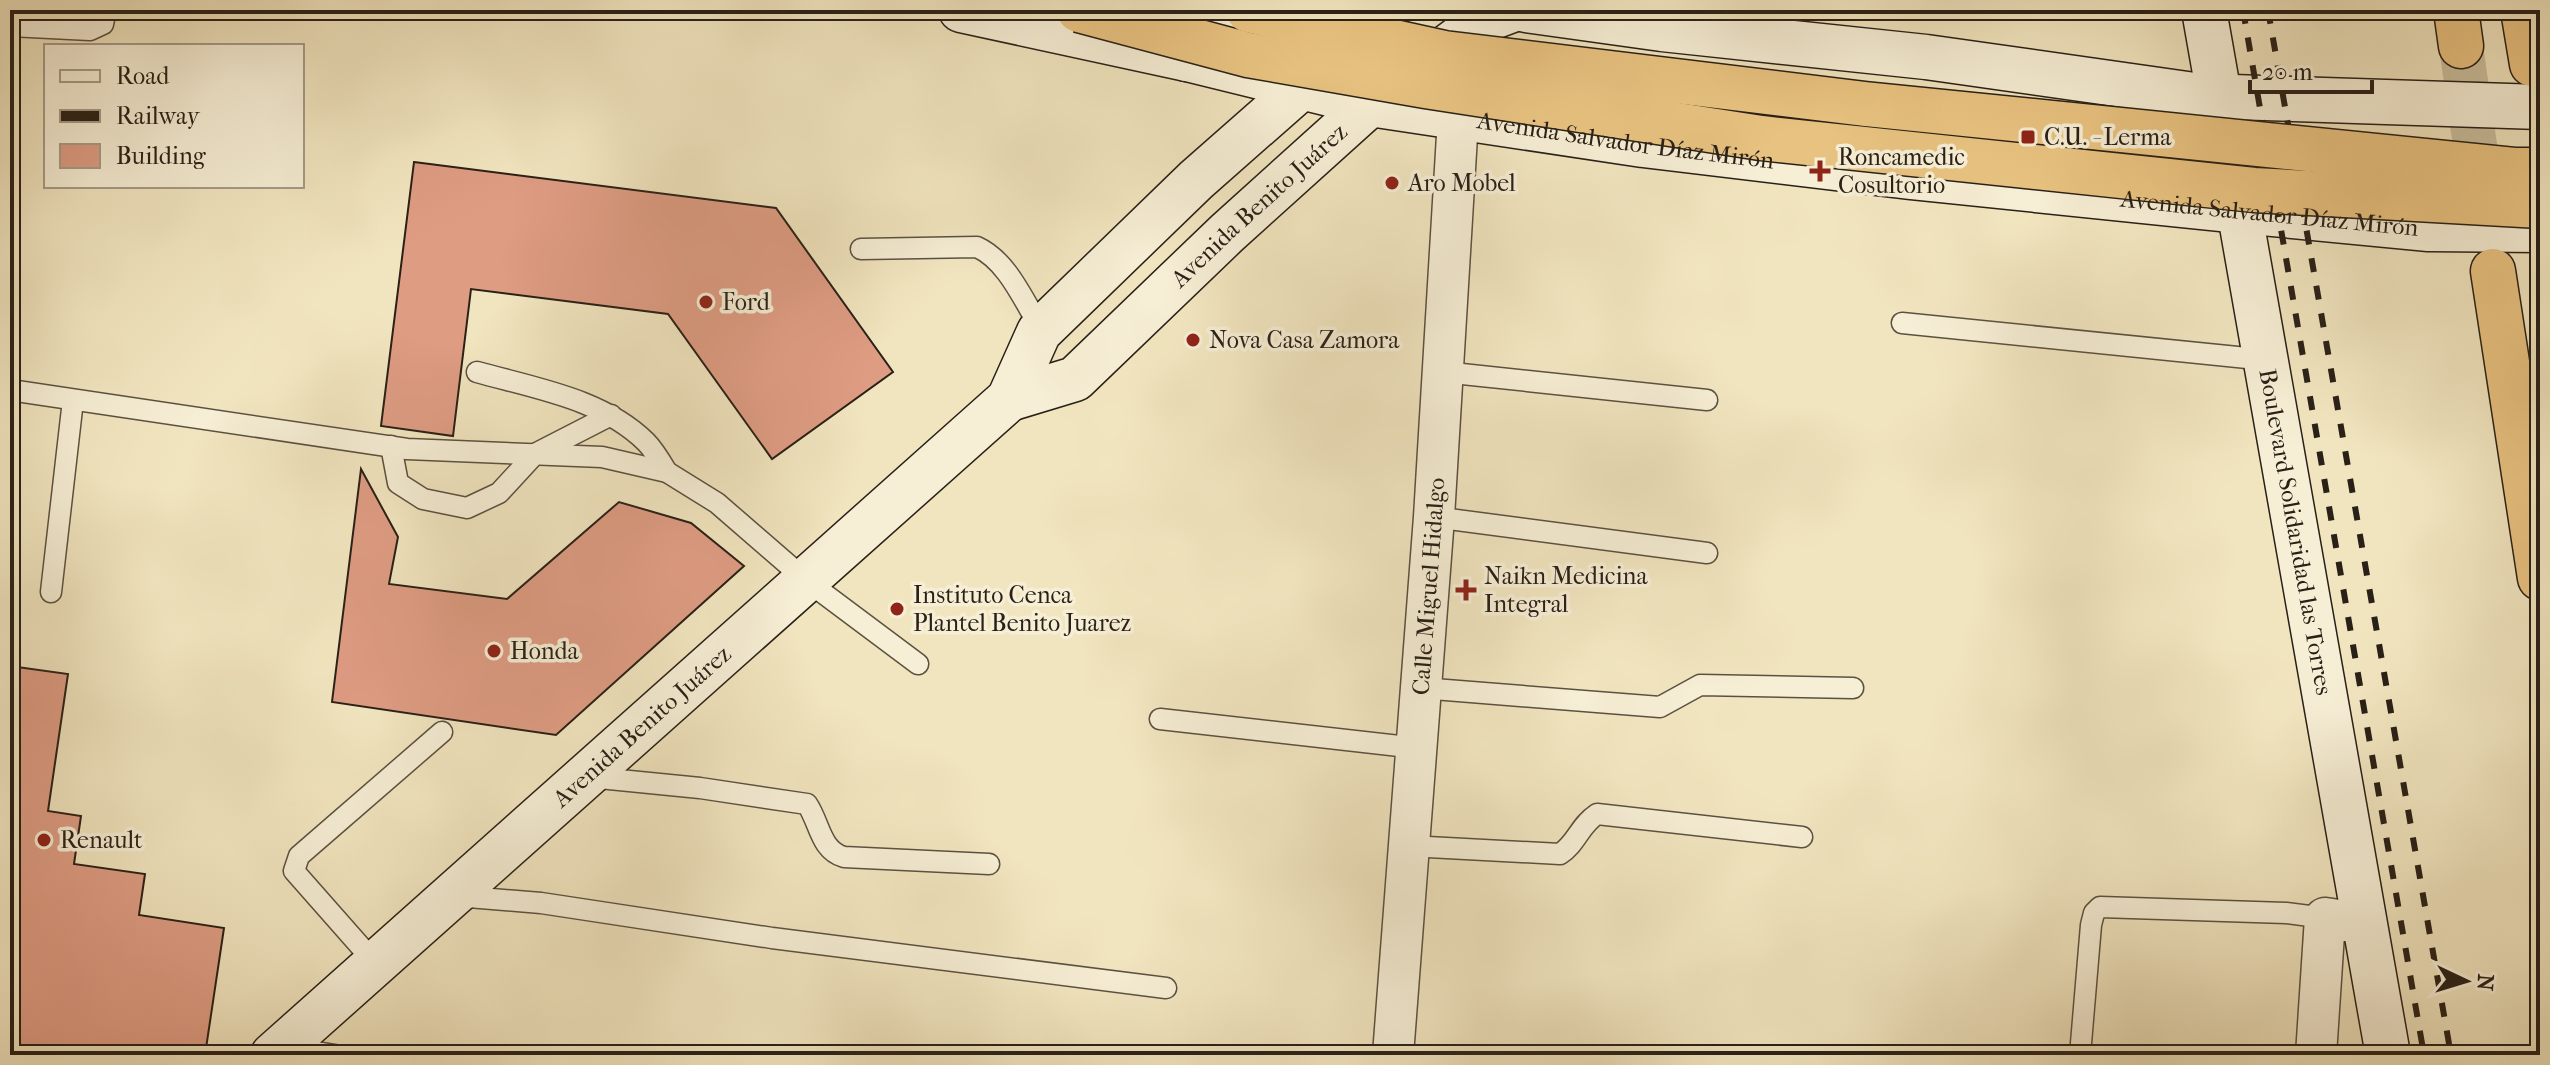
<svg xmlns="http://www.w3.org/2000/svg" width="2550" height="1065" font-family="'IM FELL French Canon',serif">
<rect width="100%" height="100%" fill="#f1e5bf"/>
<filter id="stains"><feTurbulence type="fractalNoise" baseFrequency=".0025" numOctaves="4"/><feColorMatrix values="0 0 0 0 .2 0 0 0 0 .09 0 0 0 0 .02 0 0 0 .5 -.17"/></filter>
<radialGradient id="worn" r=".72"><stop offset=".6" stop-color="#630" stop-opacity="0"/><stop offset="1" stop-color="#630" stop-opacity=".3"/></radialGradient>
<g fill="#de9c83" stroke="#292017" stroke-width="2">
<polygon points="414,162 776,208 893,372 772,459 668,314 471,289 453,436 381,426"/>
<polygon points="361,469 398,537 389,584 507,599 619,502 691,523 744,566 556,735 332,702"/>
<polygon points="10,666 68,674 48,811 81,816 74,864 145,874 139,915 224,928 205,1055 116,1055 84,1050 83,1055 10,1055"/>
</g>
<g fill="none" stroke-linecap="round" stroke-linejoin="round">
<polyline stroke="#c9be9d" stroke-width="44" stroke-dasharray="44 22" stroke-linecap="butt" points="2461,46 2483,202"/>
<g stroke="#5b5141" stroke-width="23">
<g id="lane">
<polyline points="10,26 90,30 103,24 106,10"/>
<path d="M861,249l116,-2c31,14 47,55 65,83"/>
<polyline points="1902,323 2267,360"/>
<path d="M477,372c57,16 126,27 169,70 8,8 15,20 21,30"/>
<polyline points="1443,372 1707,400"/>
<polyline points="10,390 407,449 602,457 667,472 717,503 807,581 918,664"/>
<polyline points="391,446 398,483 423,499 467,508 499,493 535,454 611,415"/>
<polyline points="1434,517 1707,553"/>
<polyline points="51,592 73,400"/>
<polyline points="1421,688 1660,707 1700,685 1853,688"/>
<polyline points="1160,719 1417,748"/>
<path d="M589,777l111,11 107,16c13,19 13,46 37,53l145,7"/>
<path d="M1409,846l151,8c17,-11 19,-28 37,-40l205,23"/>
<polyline points="456,896 541,903 772,938 1166,988"/>
<polyline points="376,964 294,871 299,856 442,732"/>
<polyline points="286,1047 335,1055"/>
<polyline points="2080,1055 2091,925 2094,913 2100,907 2286,913 2325,918"/>
</g>
</g>
<g stroke="#5b5141" stroke-width="43">
<g id="street">
<path id="s1" d="M1393,1055l41,-538 24,-398"/>
<polyline points="2316,1055 2325,918 2366,924"/>
</g>
</g>
<g stroke="#292017" stroke-width="47">
<g id="secondary">
<path id="s2" d="M961,10l226,49 183,45 273,41 267,32 331,34 188,18 111,1"/>
<polyline points="1526,10 1662,29 1926,57 2201,96 2540,107"/>
<path id="s3" d="M2204,10l184,1045"/>
<polyline points="1187,59 1217,33 1226,10"/>
<path id="s4" d="M1009,399l66,-20 152,-146 143,-129 99,-73 19,-12 24,-9"/>
<path id="s5" d="M273,1055l736,-656 30,-67 157,-152 193,-170"/>
</g>
</g>
<g stroke="#292017" stroke-width="47">
<g id="highway">
<polyline points="2456,10 2461,46"/>
<polyline points="2523,10 2532,64"/>
<polyline points="2493,271 2540,578"/>
</g>
</g>
<use href="#lane" stroke="#f6eed5" stroke-width="20"/>
<use href="#street" stroke="#f6eed5" stroke-width="40"/>
<use href="#secondary" stroke="#f6eed5" stroke-width="44"/>
<use href="#highway" stroke="#e8c280" stroke-width="44"/>
<g stroke="#292017" stroke-width="6" stroke-dasharray="14 14" stroke-linecap="butt">
<polyline points="2243,10 2424,1055"/>
<polyline points="2268,10 2451,1055"/>
</g>
<g stroke="#292017" stroke-width="47" stroke-linecap="butt">
<g id="primary-bridge">
<polyline points="1079,10 1248,55 1426,86 1761,138 2254,190 2540,206"/>
<polyline points="1248,10 1444,53 1865,104 2514,170 2540,170"/>
</g>
</g>
<use href="#primary-bridge" stroke="#e8c280" stroke-width="44"/>
</g>
<g fill="#8f2418" stroke="#f6eed5" stroke-width="3">
<rect x="2020" y="129" width="16" height="16" rx="4"/>
<path d="M1816 159h8v8h8v8h-8v8h-8v-8h-8v-8h8z"/>
<circle cx="1392" cy="183" r="8"/>
<circle cx="706" cy="302" r="8"/>
<circle cx="1193" cy="340" r="8"/>
<path d="M1462 578h8v8h8v8h-8v8h-8v-8h-8v-8h8z"/>
<circle cx="897" cy="609" r="8"/>
<circle cx="494" cy="651" r="8"/>
<circle cx="44" cy="840" r="8"/>
</g>
<g text-anchor="middle" dominant-baseline="central" stroke-width="7" stroke-linejoin="round" paint-order="stroke">
<g font-size="24" fill="#292017" stroke="#f6eed5" text-anchor="start">
<text x="2044" y="137">C.U. - Lerma</text>
<text x="1838" y="157">Roncamedic<tspan x="1838" dy="28">Cosultorio</tspan></text>
<text x="1408" y="183">Aro Mobel</text>
<text x="722" y="302">Ford</text>
<text x="1209" y="340">Nova Casa Zamora</text>
<text x="1484" y="576">Naikn Medicina<tspan x="1484" dy="28">Integral</tspan></text>
<text x="913" y="595">Instituto Cenca<tspan x="913" dy="28">Plantel Benito Juarez</tspan></text>
<text x="510" y="651">Honda</text>
<text x="60" y="840">Renault</text>
</g>
<g font-size="24" fill="#292017" stroke="#f6eed5">
<text stroke="none"><textPath href="#s2" startOffset="678">Avenida Salvador Díaz Mirón</textPath></text>
<text stroke="none"><textPath href="#s4" startOffset="322">Avenida Benito Juárez</textPath></text>
<text stroke="none"><textPath href="#s2" startOffset="1326">Avenida Salvador Díaz Mirón</textPath></text>
<text stroke="none"><textPath href="#s3" startOffset="530">Boulevard Solidaridad las Torres</textPath></text>
<text stroke="none"><textPath href="#s1" startOffset="470">Calle Miguel Hidalgo</textPath></text>
<text stroke="none"><textPath href="#s5" startOffset="494">Avenida Benito Juárez</textPath></text>
</g>
</g>
<rect width="2550" height="1065" fill="none" stroke="#f1e5bf" stroke-width="40"/>
<rect x="12" y="12" width="2526" height="1041" fill="none" stroke="#292017" stroke-width="4"/>
<rect x="20" y="20" width="2510" height="1025" fill="none" stroke="#292017" stroke-width="2"/>
<rect x="44" y="44" width="260" height="144" fill="#f6eed5" stroke="#a49c89" stroke-width="2"/>
<rect x="60" y="70" width="40" height="12" fill="#f6eed5" stroke="#a49c89" stroke-width="2"/>
<text x="116" y="84" font-size="24" fill="#292017">Road</text>
<rect x="60" y="110" width="40" height="12" fill="#292017" stroke="#a49c89" stroke-width="2"/>
<text x="116" y="124" font-size="24" fill="#292017">Railway</text>
<rect x="60" y="144" width="40" height="24" fill="#de9c83" stroke="#a49c89" stroke-width="2"/>
<text x="116" y="164" font-size="24" fill="#292017">Building</text>
<g transform="translate(2466 981) rotate(94)" stroke="#f6eed5" stroke-width="6" paint-order="stroke">
<path d="M0-6L14 30L0 20L-14 30Z" fill="#292017"/>
<text y="-12" font-size="22" font-weight="bold" text-anchor="middle" fill="#292017">N</text>
</g>
<path d="M2250 80v12h122v-12" fill="none" stroke="#292017" stroke-width="4"/>
<text x="2262" y="80" font-size="24" fill="#292017" stroke="#f6eed5" stroke-width="6" paint-order="stroke">20 m</text>
<rect width="100%" height="100%" filter="url(#stains)"/>
<rect width="100%" height="100%" fill="url(#worn)"/>
</svg>
